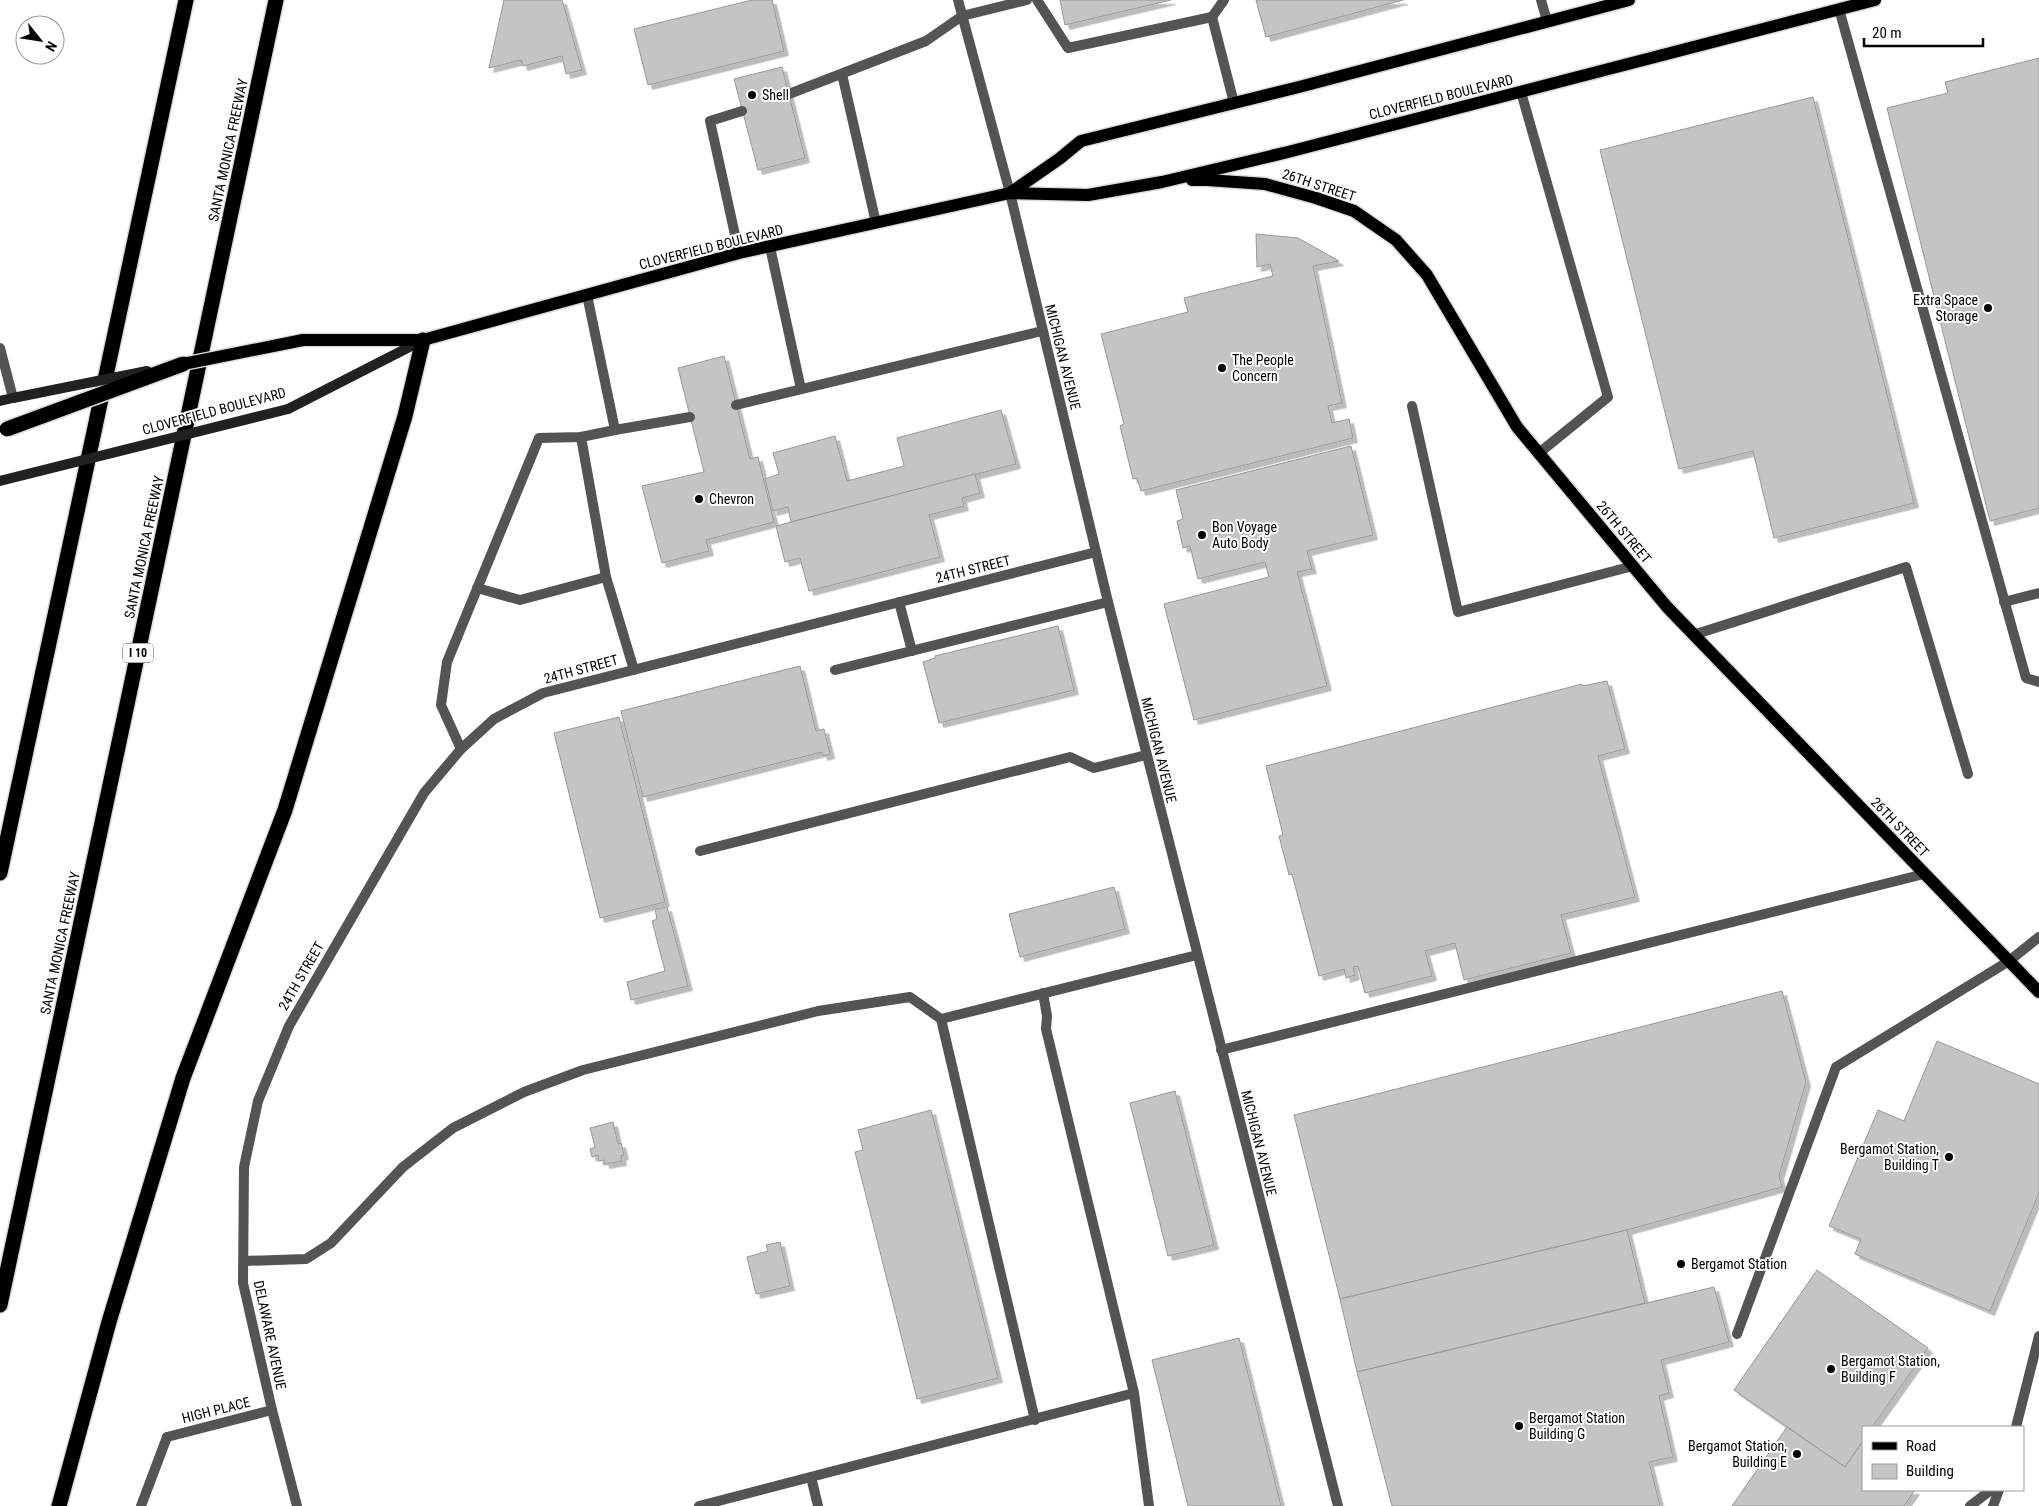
<svg xmlns="http://www.w3.org/2000/svg" width="2039" height="1506" font-family="'Roboto Condensed',sans-serif">
<defs>
<filter id="shadow"><feDropShadow dx="4.5" dy="4.5" stdDeviation="0" flood-color="#0004"/></filter>
</defs>
<rect width="100%" height="100%" fill="#fff"/>
<g fill="#c4c4c4" stroke="#989898" filter="url(#shadow)">
<polygon points="504,0 562,0 582,70 566,74 562,56 523,66 521,60 489,68"/>
<polygon points="752,0 772,0 784,51 648,85 634,29"/>
<polygon points="1060,0 1171,0 1065,25"/>
<polygon points="1256,0 1403,0 1266,37"/>
<polygon points="2039,58 2039,508 1990,521 1887,108 1948,93 1945,82"/>
<polygon points="782,67 805,158 758,170 734,79"/>
<polygon points="1813,97 1914,503 1774,538 1753,451 1679,469 1600,150"/>
<polygon points="1256,234 1298,238 1339,261 1313,266 1342,403 1328,406 1332,423 1349,419 1353,438 1141,491 1137,478 1133,479 1120,426 1124,424 1101,334 1188,312 1184,298 1273,276 1270,264 1257,267"/>
<polygon points="724,356 750,459 758,457 774,522 706,540 709,551 662,563 642,486 704,472 678,368"/>
<polygon points="1001,410 1016,464 791,522 788,507 773,511 765,479 779,474 773,453 835,436 847,481 904,466 897,438"/>
<polygon points="1351,446 1373,535 1307,551 1312,569 1297,572 1327,686 1194,720 1164,604 1269,577 1265,562 1198,579 1190,546 1183,548 1177,521 1183,519 1176,490"/>
<polygon points="975,474 980,493 962,498 964,506 929,515 940,557 809,591 800,558 785,562 776,526"/>
<polygon points="1058,626 1074,690 939,723 923,662 935,658 935,656"/>
<polygon points="800,666 816,731 824,729 830,754 823,756 822,752 643,797 621,711"/>
<polygon points="1607,681 1625,749 1598,756 1635,897 1561,915 1571,953 1464,980 1455,943 1425,951 1432,976 1365,993 1358,966 1353,967 1355,975 1346,978 1344,969 1319,976 1292,874 1289,875 1279,836 1283,835 1266,766 1582,684 1583,686"/>
<polygon points="619,717 665,902 600,918 554,733"/>
<polygon points="1114,887 1125,929 1020,957 1009,914"/>
<polygon points="667,907 688,986 631,1000 627,982 665,971 652,921 657,919 655,909"/>
<polygon points="1782,991 1806,1082 1779,1176 1782,1187 1627,1230 1340,1299 1294,1115"/>
<polygon points="1937,1041 2039,1084 2039,1193 1990,1311 1855,1254 1861,1239 1829,1226 1878,1110 1904,1121"/>
<polygon points="1175,1091 1214,1245 1168,1256 1130,1103"/>
<polygon points="931,1110 998,1378 917,1399 855,1152 863,1150 858,1130"/>
<polygon points="613,1122 618,1144 621,1143 624,1155 621,1156 622,1161 605,1164 604,1160 599,1161 598,1155 592,1157 590,1149 595,1147 590,1128"/>
<polygon points="1627,1230 1645,1303 1357,1372 1340,1299"/>
<polygon points="780,1242 790,1286 756,1294 747,1257 768,1251 766,1245"/>
<polygon points="1817,1270 1928,1348 1872,1427 1863,1427 1863,1441 1845,1467 1734,1390"/>
<polygon points="1714,1287 1729,1342 1661,1360 1669,1393 1659,1396 1673,1457 1649,1462 1660,1506 1392,1506 1357,1372"/>
<polygon points="1239,1338 1281,1506 1188,1506 1152,1360"/>
<polygon points="1787,1427 1845,1467 1863,1441 1863,1490 1915,1490 1904,1506 1732,1506"/>
</g>
<g fill="none" stroke-linecap="round" stroke-linejoin="round">
<g stroke="#dbdbdb" stroke-width="15">
<g id="primary">
<polyline points="1192,180 1207,180 1265,184 1316,198 1354,211 1396,240 1427,275 1517,427 1667,607 2039,992"/>
<polyline points="1010,193 1059,159 1081,141 1299,87 1629,0"/>
<polyline points="303,340 423,340 739,253 1010,193 1088,195 1162,182 1288,152 1875,0"/>
</g>
</g>
<g stroke="#dbdbdb" stroke-width="18">
<g id="motorway">
<polyline points="0,873 186,0"/>
<polyline points="0,1305 276,0"/>
<polyline points="59,1506 109,1322 183,1078 285,810 405,416 423,340"/>
</g>
</g>
<g stroke="#545454" stroke-width="10">
<polyline points="1037,0 1068,48 1212,17 1234,103"/>
<polyline points="1541,0 1547,21"/>
<polyline points="1839,9 2026,678 2039,682"/>
<polyline points="1212,17 1224,0"/>
<polyline points="842,74 876,223"/>
<polyline points="1521,92 1608,397 1539,453"/>
<polyline points="789,94 926,41 962,16 1027,0"/>
<polyline points="770,247 801,389"/>
<polyline points="739,253 710,121 742,111"/>
<polyline points="736,405 1042,331"/>
<polyline points="1412,406 1458,612 1633,566"/>
<polyline points="615,430 690,417"/>
<polyline points="581,437 606,577 634,670"/>
<polyline points="477,588 520,600 606,577"/>
<polyline points="899,602 912,651"/>
<polyline points="2004,602 2039,593"/>
<polyline points="1693,635 1906,567 1968,774"/>
<polyline points="835,670 1108,602"/>
<polyline points="461,749 441,705 447,662 539,438 581,437 615,430 587,295"/>
<polyline points="700,851 1070,757 1094,768 1146,755"/>
<polyline points="1043,993 1047,1016 1046,1029 1134,1393 1149,1506"/>
<polyline points="941,1019 1035,1420"/>
<polyline points="1221,1050 1924,874"/>
<polyline points="244,1261 306,1259 331,1243 403,1167 453,1128 524,1092 583,1070 818,1011 910,997 941,1019 1197,955"/>
<polyline points="1737,1334 1836,1067 2009,961 2039,937"/>
<polyline points="2016,1427 2039,1336"/>
<polyline points="811,1477 818,1506"/>
<polyline points="141,1506 167,1437"/>
<polyline points="699,1506 1134,1393"/>
<polyline points="1970,1506 1991,1490"/>
<polyline points="1993,1506 1999,1490"/>
</g>
<g stroke="#545454" stroke-width="10">
<polyline points="958,0 1010,193 1108,602 1338,1506"/>
<polyline points="0,348 13,398"/>
<polyline points="167,1437 272,1410"/>
<polyline points="297,1506 272,1410 243,1283 244,1167 258,1101 289,1026 424,793 461,749 494,719 543,693 1096,552"/>
</g>
<g stroke="#212121" stroke-width="10">
<polyline points="0,401 13,398"/>
<polyline points="288,409 423,340"/>
</g>
<use href="#primary" stroke="#000" stroke-width="12"/>
<use href="#motorway" stroke="#000" stroke-width="15"/>
<g stroke="#dbdbdb" stroke-width="15" stroke-linecap="butt">
<polyline id="primary-bridge" points="183,364 303,340"/>
</g>
<g stroke="#dbdbdb" stroke-width="18" stroke-linecap="butt">
<polyline id="motorway-bridge" points="7,429 183,364"/>
</g>
<g stroke="#212121" stroke-width="10">
<polyline points="13,398 147,371"/>
<polyline points="0,481 288,409"/>
</g>
<use href="#primary-bridge" stroke="#000" stroke-width="12"/>
<use href="#motorway-bridge" stroke="#000" stroke-width="15"/>
</g>
<g fill="#000" stroke="#fff" stroke-width="2">
<circle cx="752" cy="95" r="5"/>
<circle cx="1988" cy="308" r="5"/>
<circle cx="1222" cy="368" r="5"/>
<circle cx="699" cy="499" r="5"/>
<circle cx="1202" cy="535" r="5"/>
<circle cx="1949" cy="1157" r="5"/>
<circle cx="1681" cy="1264" r="5"/>
<circle cx="1831" cy="1369" r="5"/>
<circle cx="1519" cy="1426" r="5"/>
<circle cx="1797" cy="1454" r="5"/>
</g>
<g text-anchor="middle" dominant-baseline="central" stroke-width="4" stroke-linejoin="round" paint-order="stroke">
<rect fill="#fff" stroke="#4c4c4c" stroke-width="1" x="123" y="643.5" width="30" height="19" rx="4"/>
<g font-size="12" font-weight="bold" fill="#000">
<text x="138" y="653">I 10</text>
</g>
<g font-size="14" fill="#000" stroke="#fff" text-anchor="start">
<text x="762" y="95">Shell</text>
<text x="1978" y="300" text-anchor="end">Extra Space<tspan x="1978" dy="16">Storage</tspan></text>
<text x="1232" y="360">The People<tspan x="1232" dy="16">Concern</tspan></text>
<text x="709" y="499">Chevron</text>
<text x="1212" y="527">Bon Voyage<tspan x="1212" dy="16">Auto Body</tspan></text>
<text x="1939" y="1149" text-anchor="end">Bergamot Station,<tspan x="1939" dy="16">Building T</tspan></text>
<text x="1691" y="1264">Bergamot Station</text>
<text x="1841" y="1361">Bergamot Station,<tspan x="1841" dy="16">Building F</tspan></text>
<text x="1529" y="1418">Bergamot Station<tspan x="1529" dy="16">Building G</tspan></text>
<text x="1787" y="1446" text-anchor="end">Bergamot Station,<tspan x="1787" dy="16">Building E</tspan></text>
</g>
<g font-size="14" fill="#000" stroke="#fff">
<text transform="translate(1441 97) rotate(-14)">CLOVERFIELD BOULEVARD</text>
<text transform="translate(228 150) rotate(-78)">SANTA MONICA FREEWAY</text>
<text transform="translate(1319 185) rotate(18)">26TH STREET</text>
<text transform="translate(711 247) rotate(-14)">CLOVERFIELD BOULEVARD</text>
<text transform="translate(1063 357) rotate(76)">MICHIGAN AVENUE</text>
<text transform="translate(214 411) rotate(-15)">CLOVERFIELD BOULEVARD</text>
<text transform="translate(1624 532) rotate(50)">26TH STREET</text>
<text transform="translate(144 547) rotate(-78)">SANTA MONICA FREEWAY</text>
<text transform="translate(973 569) rotate(-14)">24TH STREET</text>
<text transform="translate(581 669) rotate(-15)">24TH STREET</text>
<text transform="translate(1159 750) rotate(76)">MICHIGAN AVENUE</text>
<text transform="translate(1900 827) rotate(46)">26TH STREET</text>
<text transform="translate(60 943) rotate(-78)">SANTA MONICA FREEWAY</text>
<text transform="translate(301 976) rotate(-60)">24TH STREET</text>
<text transform="translate(1259 1143) rotate(76)">MICHIGAN AVENUE</text>
<text transform="translate(270 1335) rotate(78)">DELAWARE AVENUE</text>
<text transform="translate(216 1410) rotate(-14)">HIGH PLACE</text>
</g>
</g>
<rect x="1862" y="1426" width="162" height="65" fill="#ffffff" stroke="#999999"/>
<rect x="1872" y="1442" width="25" height="8" fill="#000000" stroke="#999999"/>
<text x="1906" y="1451" font-size="15" fill="#000000">Road</text>
<rect x="1872" y="1464" width="25" height="15" fill="#c4c4c4" stroke="#999999"/>
<text x="1906" y="1476" font-size="15" fill="#000000">Building</text>
<g transform="translate(40 40) rotate(120)"><circle r="24" fill="#ffffff" stroke="#999999"/>
<path d="M0-4L9 19L0 12L-9 19Z" fill="#000000"/>
<text y="-8" font-size="14" font-weight="bold" text-anchor="middle" fill="#000000">N</text>
</g>
<path d="M1864 38v8h119v-8" fill="none" stroke="#000000" stroke-width="2.5"/>
<text x="1872" y="38" font-size="15" fill="#000000" stroke="#ffffff" stroke-width="4" paint-order="stroke">20 m</text>
</svg>
